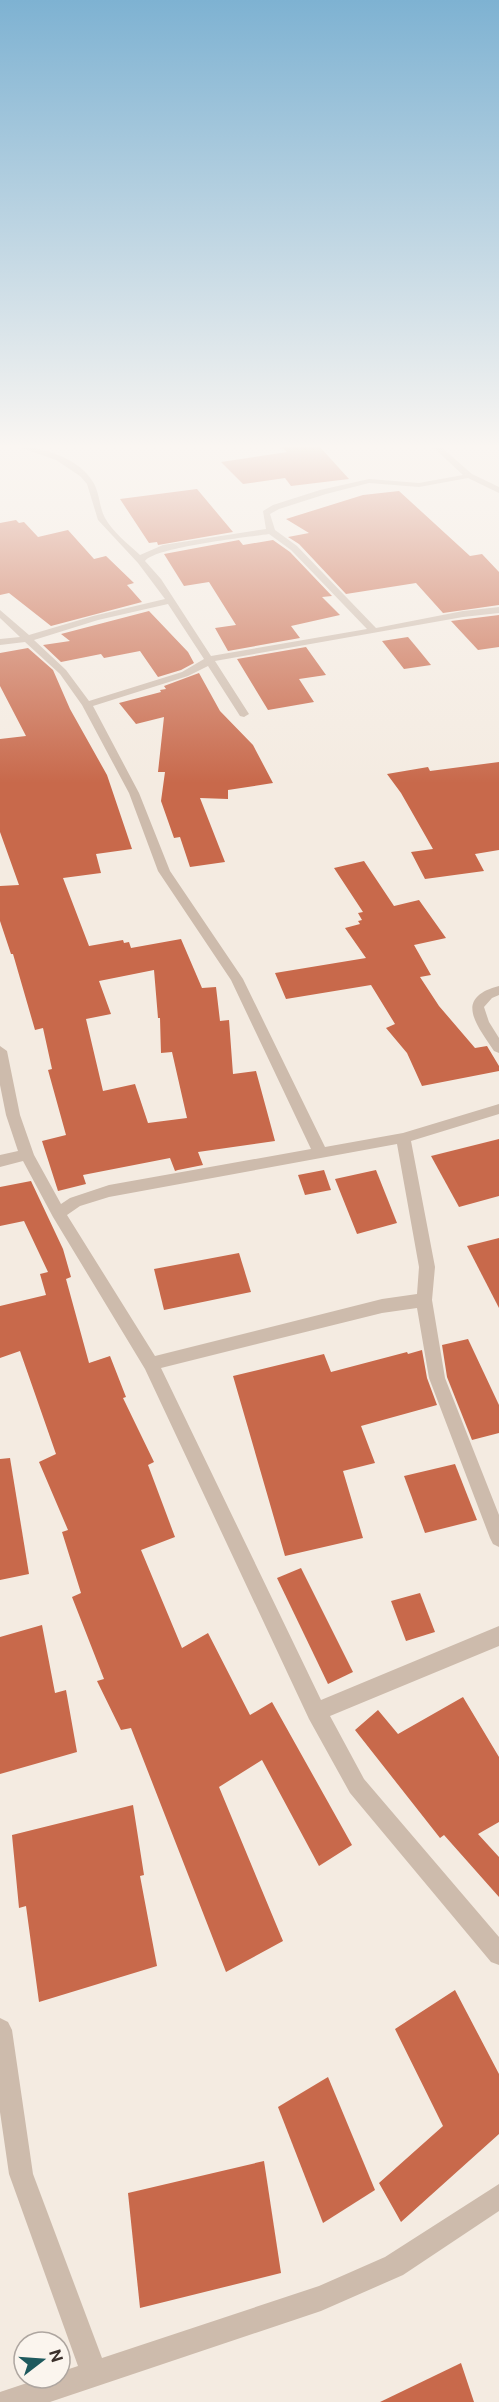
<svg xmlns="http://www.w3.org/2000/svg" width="499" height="2402" font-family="'Public Sans',sans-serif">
<rect width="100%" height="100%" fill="#f4ebe1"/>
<g fill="#c8694b" fill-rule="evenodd">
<polygon points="281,447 320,447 349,479 291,486 285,478 243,484 221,462 287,452"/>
<polygon points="197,489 233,532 158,545 157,542 149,543 120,499"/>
<polygon points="399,491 470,556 482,554 499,572 499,605 443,613 416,583 346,594 299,544 288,537 309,533 286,519 363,495"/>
<polygon points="16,520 19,523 24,522 38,537 68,530 94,559 106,556 134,583 127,585 142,602 51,626 9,593 0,595 0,523"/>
<polygon points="239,540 243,545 273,540 290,552 332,596 322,597 340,615 291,626 300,638 228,651 215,628 236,625 209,582 184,586 164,554"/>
<polygon points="149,611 188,652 194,663 181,670 158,677 140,651 104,658 101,654 61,662 43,645 70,641 61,634"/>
<polygon points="499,615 499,647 478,650 451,621"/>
<polygon points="408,637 418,649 431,665 404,669 382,641"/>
<polygon points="306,647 326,675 299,679 314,702 268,710 237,659"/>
<path d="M28,648l25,22 17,39 37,66 25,74 -36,5 5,19 -38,5 26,68 34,-6 1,3 5,-1 2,6 50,-9 21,49 14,-1 4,34 9,-1 4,54 23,-3 19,70 -77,11 5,13 -25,5 -3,1 -5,-13 -87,17 3,9 -28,7 -16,-50 24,-6 -18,-65 4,-1 -9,-41 -8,2 -22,-76h-2l-11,-33v-35l19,-1 -19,-53v-93l26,-3 -26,-50v-33zM154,970l4,48h2l1,35 11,-1 15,66 -39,5 -13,-39 -32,7 -17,-72 25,-5 -12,-33z"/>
<polygon points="199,673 220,711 253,745 273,783 228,790 228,799 200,798 225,862 190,867 180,837 174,838 161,801 165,772 158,772 164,717 136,724 119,703 161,692 160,690 166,689 164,686"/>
<polygon points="499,762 499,850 475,854 484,871 425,879 411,852 433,849 401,793 387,774 428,767 430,771"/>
<polygon points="364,861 394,906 419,900 446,938 414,945 431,975 420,977 439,1006 475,1048 487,1046 499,1066 499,1071 422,1086 407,1053 386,1028 395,1024 371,985 286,999 275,973 366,958 345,928 360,924 358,921 362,920 358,913 363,912 334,868"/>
<polygon points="499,1139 499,1196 459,1207 431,1156"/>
<polygon points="324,1170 331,1190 305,1195 298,1175"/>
<polygon points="376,1170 397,1223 357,1234 335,1179"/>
<polygon points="31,1181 63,1249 71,1277 66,1279 89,1363 110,1356 126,1397 123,1398 154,1462 148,1465 175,1537 141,1550 182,1648 208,1633 250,1715 272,1702 352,1845 319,1866 262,1760 219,1787 283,1941 226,1972 131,1728 121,1730 97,1681 104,1679 72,1597 81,1593 62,1532 68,1530 39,1462 56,1454 20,1351 0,1358 0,1306 46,1295 40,1274 48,1272 24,1221 0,1226 0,1187"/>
<polygon points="499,1238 499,1308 467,1246"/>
<polygon points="239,1253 251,1292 164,1310 154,1269"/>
<polygon points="468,1339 499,1405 499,1433 472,1440 447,1377 442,1345"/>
<polygon points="422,1350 427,1378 437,1405 361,1426 375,1463 343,1471 363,1538 285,1556 233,1376 324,1354 331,1372 407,1352 408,1354"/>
<polygon points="10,1458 29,1574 0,1580 0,1459"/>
<polygon points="455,1464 477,1520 425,1533 404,1476"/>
<polygon points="301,1568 353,1672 328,1684 277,1578"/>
<polygon points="420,1593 435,1632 406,1641 391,1601"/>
<polygon points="42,1625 55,1693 66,1690 77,1752 0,1774 0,1637"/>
<polygon points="463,1697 499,1757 499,1822 478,1834 499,1857 499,1897 444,1835 440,1838 355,1730 378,1710 398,1734"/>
<polygon points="133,1805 144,1875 140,1876 157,1966 39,2002 26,1906 19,1908 12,1835"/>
<polygon points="455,1990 499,2074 499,2134 401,2222 379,2183 443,2126 395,2029"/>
<polygon points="328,2077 375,2190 323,2223 278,2107"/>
<polygon points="264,2161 281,2273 140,2308 128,2193"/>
<polygon points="461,2363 474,2402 380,2402"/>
</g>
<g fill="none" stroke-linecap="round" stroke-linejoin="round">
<g fill="#cdbbac" fill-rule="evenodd">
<path d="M19,447c24,-1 62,13 74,35 7,11 6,25 12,36 8,14 23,26 35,37l23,-10 103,-16 -3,-18 10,-6 47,-15 49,-11 50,4 44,-8 -30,-28h8l31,27 27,13v6l-31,-15 -49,9 -50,-4 -43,11 -47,15 -9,5 5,16 22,16 79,82 87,-17 36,-4v6l-36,4 -248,44 34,53 -5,3 -4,-1 -32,-50 -20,10 -95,30 46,87 31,78 73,108 82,168 78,-14 96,-29v10l-88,27 24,126 -3,33 13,78 54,137v32l-6,-3 -3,-6 -61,-160 -12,-70 -35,5 -221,55 160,332 178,-74v20l-169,70 34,63 135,158v28l-8,-3 -141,-169 -41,-74 -164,-350 -92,-152 -30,-56 -23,6v-12l18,-4 -12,-36 -6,-30v-39l7,5 13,64 14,40 27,49 9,-6 39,-13 202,-36 -80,-169 -73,-109 -29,-78 -47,-88 -22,-31 -35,-32 -25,3v-6l20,-2 -20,-19v-8l29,25 64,-19 72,-17 -27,-36 -40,-43 -11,-36 -7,-8 -24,-16zM269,534l22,16 76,79 -156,27 -50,-77 -16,-18c10,-14 103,-24 124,-27zM168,604l36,55 -22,13 -93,29 -23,-31 -32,-30 64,-20zM397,1144l22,123 -2,27 -35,5 -227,57 -88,-141 13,-9 29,-9z"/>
<path d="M499,986v9l-7,3 -8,9 5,15 10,16v15l-5,-2c-17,-26 -41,-53 5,-65z"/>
<polygon points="0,2018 8,2022 12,2030 33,2174 102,2358 319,2286 385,2257 499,2184 499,2211 403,2275 321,2311 50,2402 0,2402 0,2392 42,2378 60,2378 60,2372 78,2366 9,2174 0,2112"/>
</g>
</g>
<linearGradient id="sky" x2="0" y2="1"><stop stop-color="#7eb2d2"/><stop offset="0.57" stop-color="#faf6f2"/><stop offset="1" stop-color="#faf6f2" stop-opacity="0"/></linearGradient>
<rect width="499" height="783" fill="url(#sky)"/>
<g transform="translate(42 2360) rotate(73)"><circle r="28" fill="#fbf5ee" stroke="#aea6a0" stroke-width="1.5"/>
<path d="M0-4.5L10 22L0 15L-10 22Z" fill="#1f5a5e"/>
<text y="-9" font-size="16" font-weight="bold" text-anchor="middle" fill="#3b302b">N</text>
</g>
</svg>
